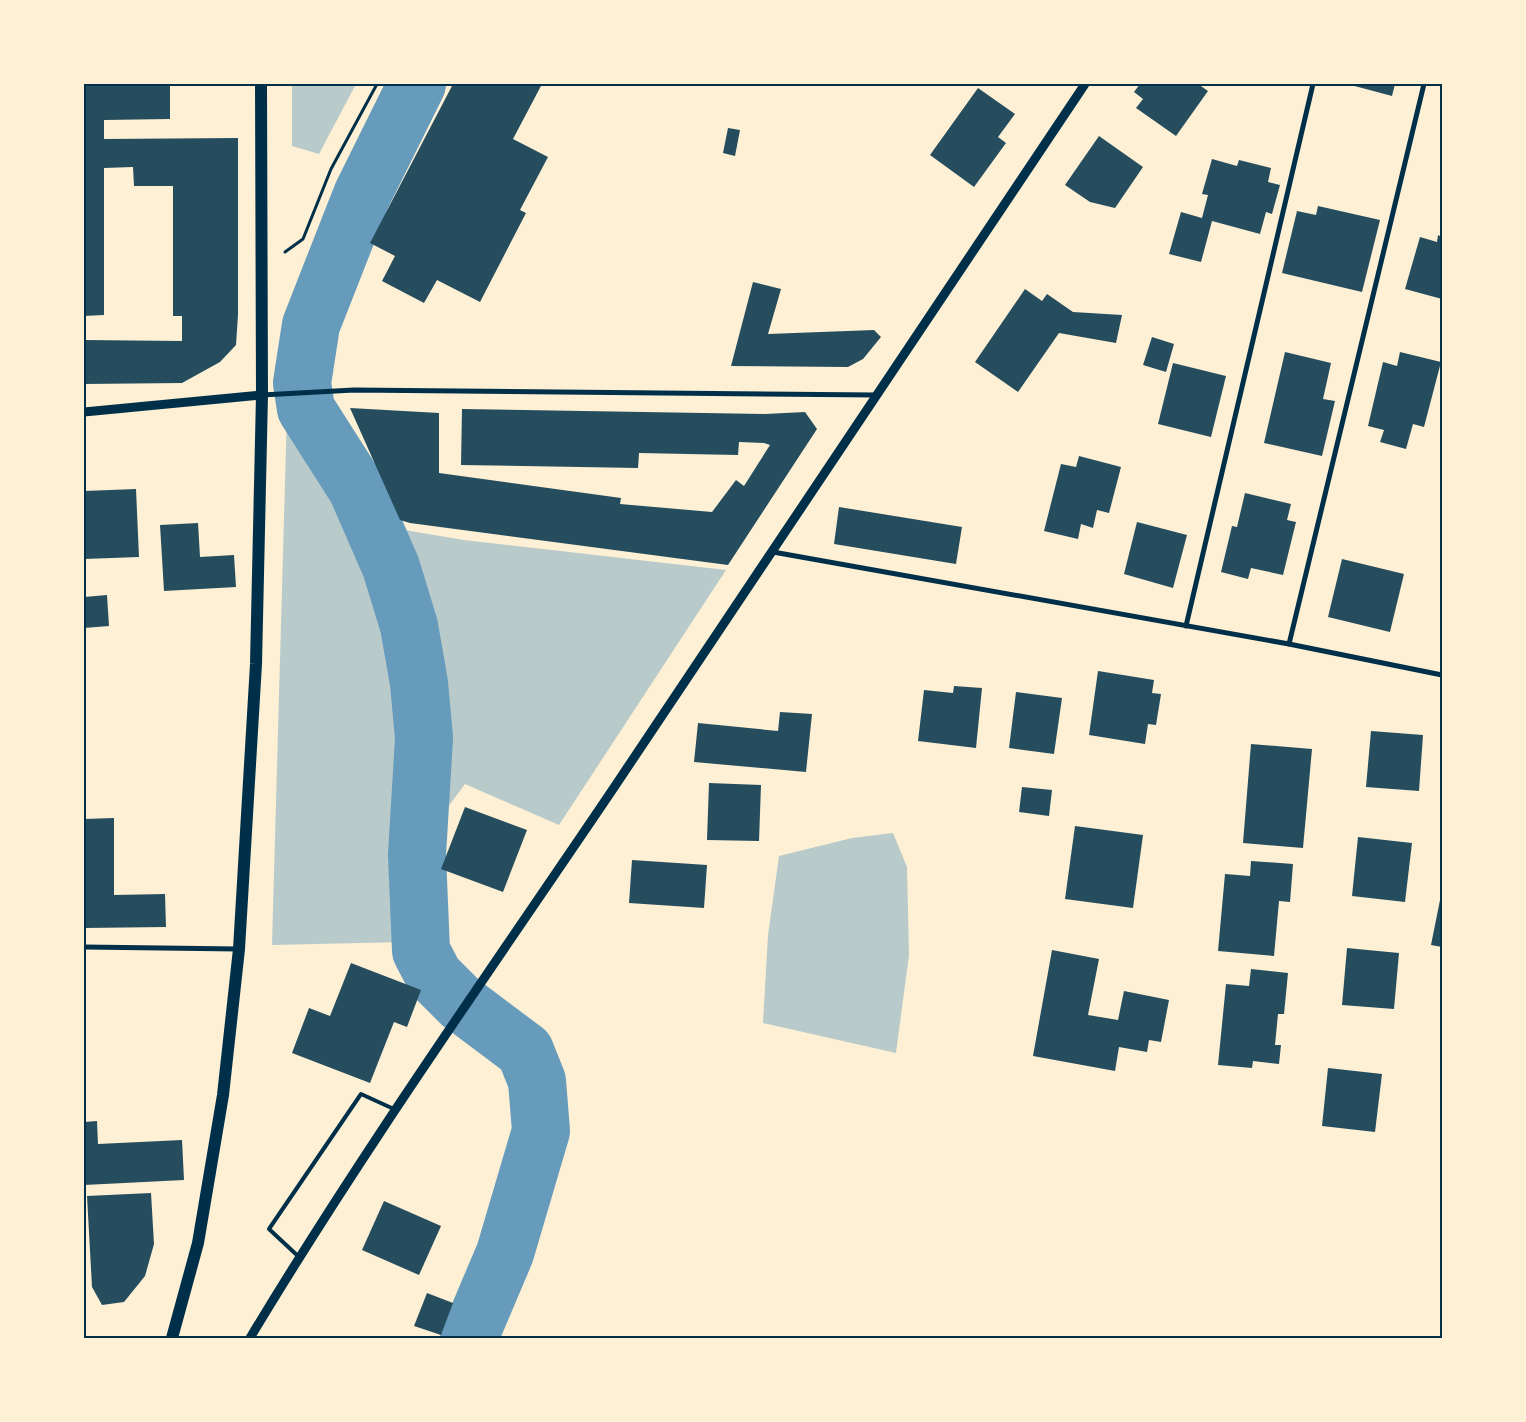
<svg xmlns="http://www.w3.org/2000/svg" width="1526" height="1422" font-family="'Exo 2',sans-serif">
<rect width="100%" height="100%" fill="#fdf0d5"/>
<g fill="#b9caca">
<polygon points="292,84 356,84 319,154 292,146"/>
<polygon points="335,409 387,527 464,540 726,570 559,825 465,784 436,823 405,821 404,942 272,945 287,411"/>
<polygon points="893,833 907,867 909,955 896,1053 763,1023 768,935 779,856 852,838"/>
</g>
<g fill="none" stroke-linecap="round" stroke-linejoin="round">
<polyline stroke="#669bbc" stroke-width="58" points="417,84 362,195 311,325 302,383 306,409 357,489 391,567 409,626 419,683 424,738 417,855 421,951 434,976 461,1003 525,1051 537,1081 541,1131 505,1253 469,1338"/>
</g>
<g fill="#264d5e">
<polygon points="84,84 170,84 170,119 104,120 104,139 238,138 238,315 236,345 220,362 182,383 84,384 84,340 182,341 182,316 173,316 173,186 134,186 133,167 104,168 104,315 84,316"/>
<polygon points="453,84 542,84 513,139 548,157 520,210 526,213 480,302 437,280 424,303 382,281 395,256 370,243"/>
<polygon points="1140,84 1198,84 1208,91 1176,136 1136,108 1143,99 1134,92"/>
<polygon points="1347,84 1395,84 1392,96"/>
<polygon points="978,88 1015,114 998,137 1006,143 974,187 930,155"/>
<polygon points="728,128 740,130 735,156 723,153"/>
<polygon points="1099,136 1143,167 1115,208 1090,202 1065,185"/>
<polygon points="1212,159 1237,166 1239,160 1271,168 1268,182 1280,185 1272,214 1266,212 1260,234 1212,221 1201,262 1169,254 1181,212 1202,218 1208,195 1202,194"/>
<polygon points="1318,206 1380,220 1362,292 1282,273 1297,211 1316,215"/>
<polygon points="1438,235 1442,237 1442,299 1405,289 1420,237 1437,242"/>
<polygon points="753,282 781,289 768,334 874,330 881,337 863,359 848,367 731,366"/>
<polygon points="1025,289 1042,301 1047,294 1073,312 1122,315 1116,343 1059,333 1018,392 975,362"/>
<polygon points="1152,337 1174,344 1166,372 1143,365"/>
<polygon points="1285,352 1331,363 1323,399 1335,401 1322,456 1264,443"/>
<polygon points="1400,352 1441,362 1424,427 1413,424 1406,449 1380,442 1384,430 1368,426 1383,362 1397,366"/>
<polygon points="1173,363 1226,376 1211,437 1158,424"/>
<polygon points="350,408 439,413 439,473 621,498 620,504 712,512 736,480 744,486 770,445 764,443 739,442 738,455 639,453 638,468 461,465 462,409 765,414 805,412 817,429 728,565 410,523 400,520"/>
<polygon points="1079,456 1121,467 1109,513 1097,510 1093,528 1081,524 1078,539 1044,531 1061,464 1076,467"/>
<polygon points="136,489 139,557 84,559 84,491"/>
<polygon points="1245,493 1291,504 1287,520 1296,522 1283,575 1251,568 1248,579 1221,572 1232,526 1237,527"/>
<polygon points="839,507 962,527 956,564 834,544"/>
<polygon points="1137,522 1187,535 1173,588 1124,574"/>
<polygon points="198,523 200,557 234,555 236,587 164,591 160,525"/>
<polygon points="1342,559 1404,574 1390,632 1328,617"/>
<polygon points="107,595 109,626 84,628 84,597"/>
<polygon points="1098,671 1154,680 1152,693 1161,694 1156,725 1148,724 1145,744 1089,735"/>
<polygon points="954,686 982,688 976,748 918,741 924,690 953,693"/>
<polygon points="1016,692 1062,698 1054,754 1009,748"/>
<polygon points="780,712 812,714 806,772 694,762 698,723 778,731"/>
<polygon points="1371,731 1423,735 1419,791 1366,787"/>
<polygon points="1251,744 1312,749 1303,848 1243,843"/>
<polygon points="709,783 761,785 759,841 707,840"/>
<polygon points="1022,787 1052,790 1049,816 1019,812"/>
<polygon points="465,807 527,830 503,892 441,869"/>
<polygon points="114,818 114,895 165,894 166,927 84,928 84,819"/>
<polygon points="1075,826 1143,835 1133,908 1065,899"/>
<polygon points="1358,837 1412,843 1405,902 1352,896"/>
<polygon points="632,860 707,865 704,908 629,903"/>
<polygon points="1251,861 1293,864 1290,902 1279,901 1274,956 1218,951 1225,874 1250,876"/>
<polygon points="1440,900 1442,901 1442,947 1431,945"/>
<polygon points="1347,948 1399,953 1394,1009 1342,1005"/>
<polygon points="1052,950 1099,959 1088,1015 1118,1020 1124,991 1169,1000 1161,1042 1149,1040 1147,1052 1119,1047 1115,1071 1033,1056"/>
<polygon points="351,963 421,990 407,1027 394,1022 370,1083 292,1053 309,1008 330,1016"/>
<polygon points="1251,969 1288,973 1284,1014 1278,1014 1275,1045 1281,1045 1279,1064 1253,1061 1252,1068 1218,1065 1226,984 1249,986"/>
<polygon points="1328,1068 1382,1074 1375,1132 1322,1126"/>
<polygon points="97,1121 98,1144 182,1140 184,1180 84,1185 84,1122"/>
<polygon points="151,1193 154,1244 145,1276 124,1302 102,1305 92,1287 87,1196"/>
<polygon points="384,1201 441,1226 419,1275 362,1250"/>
<polygon points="427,1293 453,1303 441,1335 414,1326"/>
</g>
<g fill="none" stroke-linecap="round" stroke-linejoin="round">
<polyline stroke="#003049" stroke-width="3" points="285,252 303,239 331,169 377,84"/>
<polyline stroke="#003049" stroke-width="4" points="299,1257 269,1229 361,1094 396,1110"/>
<g stroke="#003049" stroke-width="5">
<polyline points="262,395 354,390 876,395"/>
<polyline points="773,552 1289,644 1442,675"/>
<polyline points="1186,626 1313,84"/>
<polyline points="1289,644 1424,84"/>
<polyline points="84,947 238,949"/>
</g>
<g stroke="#003049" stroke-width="9">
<polyline points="84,412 262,395"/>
<path d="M250,1338c113,-188 240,-367 363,-549 158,-235 314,-471 472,-705"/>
</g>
<polyline stroke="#003049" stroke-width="12" points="172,1338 198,1243 223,1095 239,949 256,664 262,395 261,84"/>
</g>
<rect width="1526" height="1422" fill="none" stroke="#fdf0d5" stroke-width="170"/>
<rect x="85" y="85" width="1356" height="1252" fill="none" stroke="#003049" stroke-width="2"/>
</svg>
